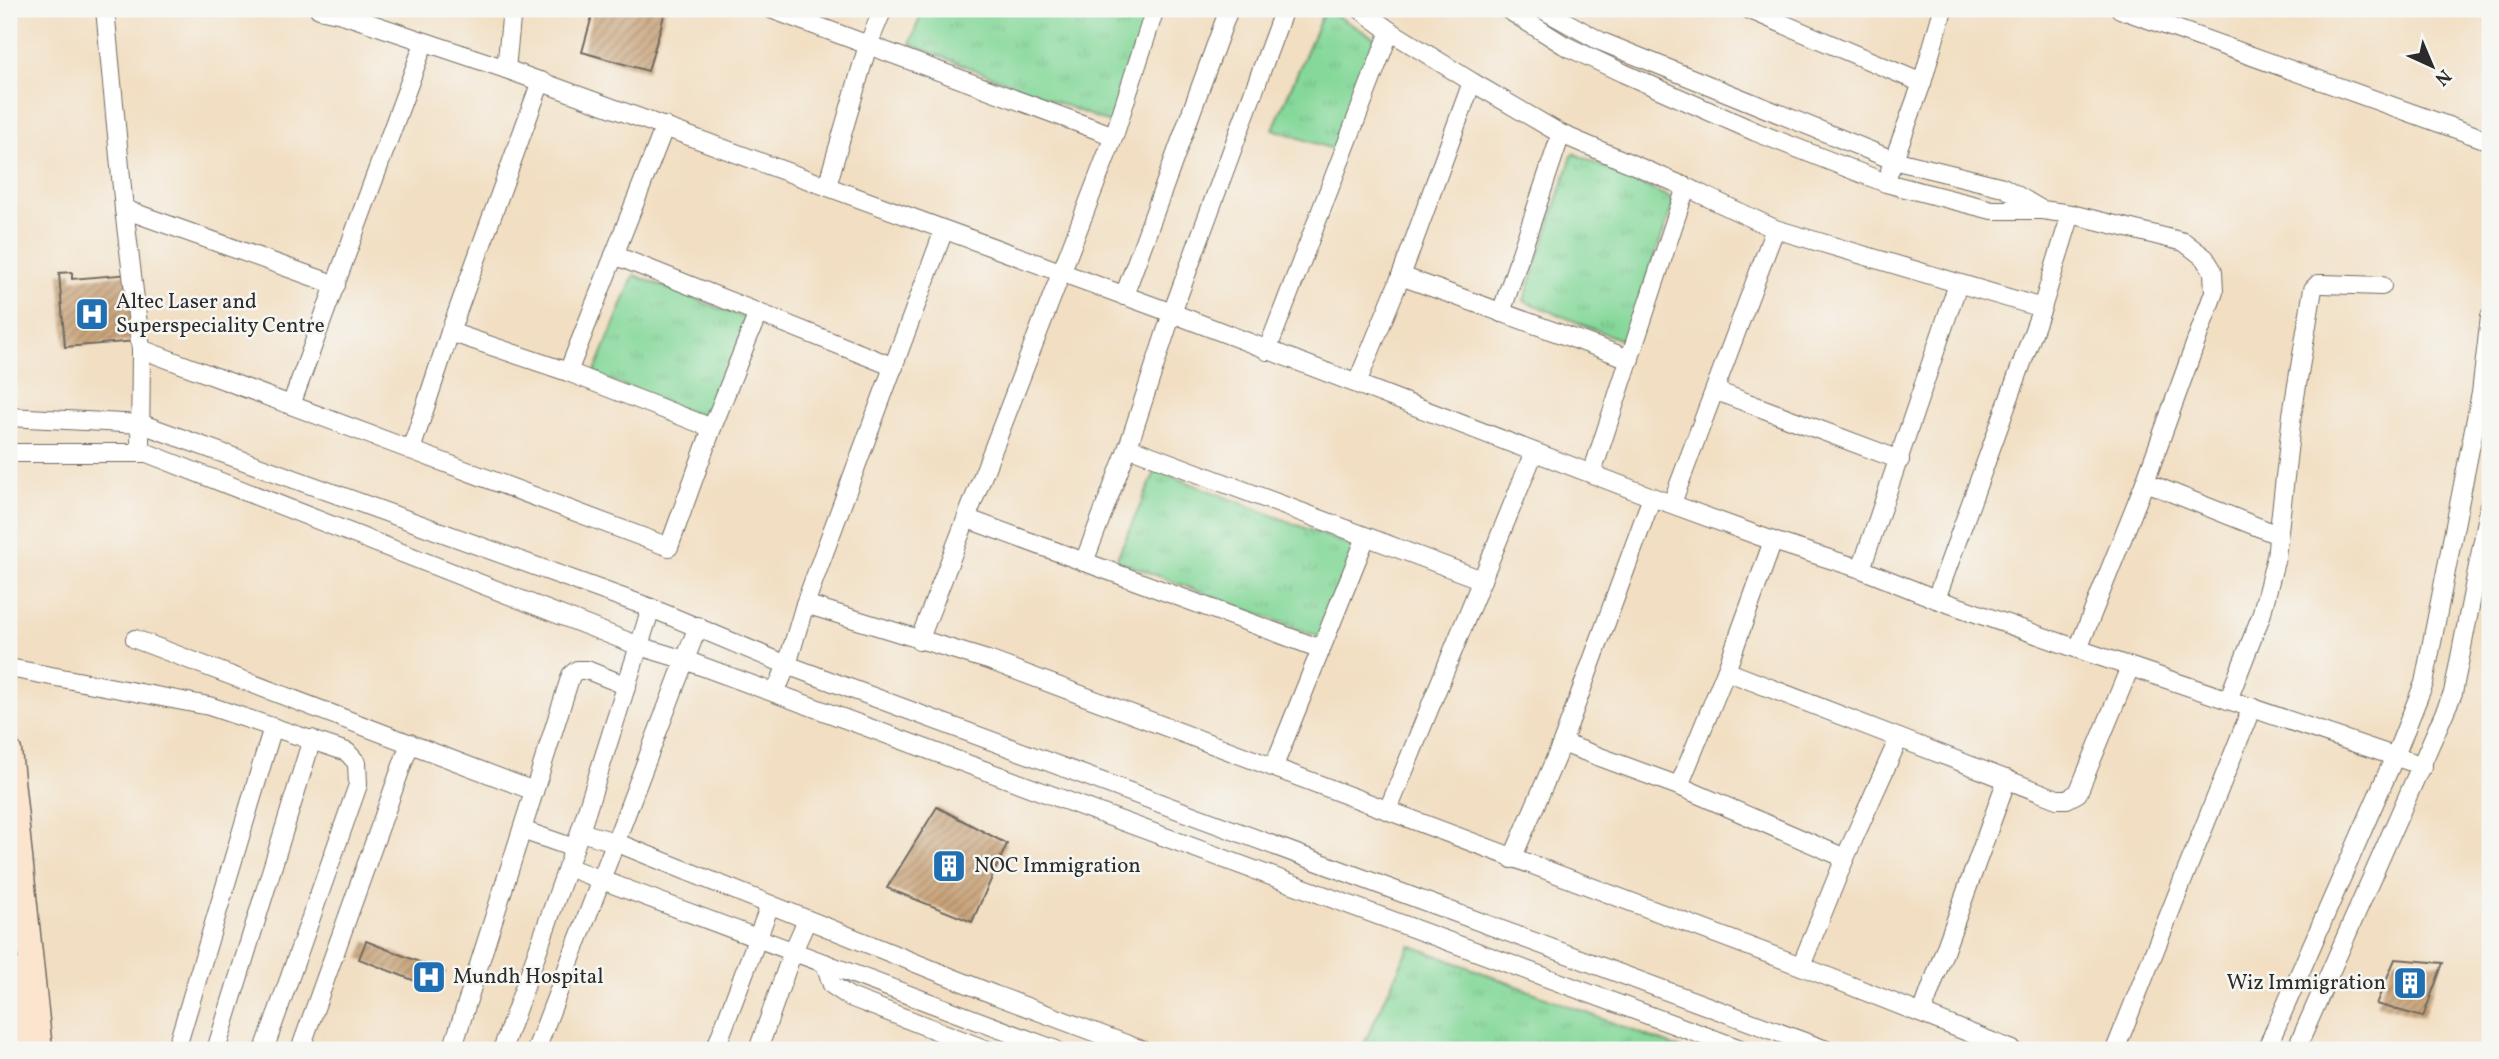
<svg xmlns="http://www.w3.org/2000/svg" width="2499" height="1059" font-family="Vollkorn,serif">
<defs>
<pattern id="grass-tufts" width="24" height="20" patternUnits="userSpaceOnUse" patternTransform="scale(1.75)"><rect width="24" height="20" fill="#85d89a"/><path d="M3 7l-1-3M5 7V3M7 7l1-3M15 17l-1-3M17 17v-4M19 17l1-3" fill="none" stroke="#73ba85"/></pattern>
<pattern id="building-hatch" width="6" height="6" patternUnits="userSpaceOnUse" patternTransform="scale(1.75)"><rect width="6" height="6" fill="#c9a47b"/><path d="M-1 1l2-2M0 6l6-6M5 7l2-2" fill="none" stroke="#a38665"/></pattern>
</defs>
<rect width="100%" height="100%" fill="#f6f6f2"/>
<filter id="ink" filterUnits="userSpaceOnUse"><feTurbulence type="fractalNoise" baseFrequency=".0143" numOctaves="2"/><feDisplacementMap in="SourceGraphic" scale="14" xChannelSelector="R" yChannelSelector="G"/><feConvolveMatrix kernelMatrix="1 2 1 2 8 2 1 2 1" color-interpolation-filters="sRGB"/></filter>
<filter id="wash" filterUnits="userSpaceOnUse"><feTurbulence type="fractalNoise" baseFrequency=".00686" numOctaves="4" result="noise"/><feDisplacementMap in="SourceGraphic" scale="28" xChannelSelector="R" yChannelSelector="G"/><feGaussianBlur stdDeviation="1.57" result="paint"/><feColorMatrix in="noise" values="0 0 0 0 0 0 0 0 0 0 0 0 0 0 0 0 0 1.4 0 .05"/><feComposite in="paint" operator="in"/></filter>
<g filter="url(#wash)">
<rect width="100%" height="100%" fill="#f2dfc3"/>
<g fill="url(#grass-tufts)" stroke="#588262" stroke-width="2">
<polygon points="923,9 1153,9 1112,124 910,44"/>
<polygon points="1325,9 1383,43 1338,151 1273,129"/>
<polygon points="1573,153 1675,200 1624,341 1524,301"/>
<polygon points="634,275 752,321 713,421 594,374"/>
<polygon points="1156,470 1359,549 1320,637 1116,560"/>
<polygon points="1410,945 1681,1049 1361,1050"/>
</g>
<g id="blocks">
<g fill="url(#building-hatch)">
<polygon points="594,9 666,9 648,71 582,52"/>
<polygon points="72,272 72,279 130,274 136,341 65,347 59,273"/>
<polygon points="937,807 1007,844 972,922 887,888"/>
<polygon points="366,941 445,972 438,990 359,959"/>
<polygon points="2395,959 2443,963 2423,1017 2376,1004"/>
</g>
</g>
</g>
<g filter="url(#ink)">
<use href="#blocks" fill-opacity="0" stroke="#716a60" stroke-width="2"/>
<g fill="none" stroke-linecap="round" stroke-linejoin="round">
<g stroke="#716a60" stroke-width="20">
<g id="street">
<polyline points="105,9 124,209 141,349 140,453"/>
<polyline points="319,9 342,14"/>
<polyline points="343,9 342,14 506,69"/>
<polyline points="512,9 506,69 1172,313 1652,497 1773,541 1861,569 1936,599 2078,649 2423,766"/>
<polyline points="771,9 1114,136"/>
<polyline points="1360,9 1390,31 1472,82 1561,134 1686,187 1775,229 2042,308"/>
<polyline points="1507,9 1564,45 1623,73 1756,132 1886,183 1992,210 2042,210 2071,214 2184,242 2205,258 2213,271 2214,292 2145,482 2078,649"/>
<polyline points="1542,9 1600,41 1893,160 2003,187 2042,210"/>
<polyline points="1748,9 1922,83"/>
<polyline points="2120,9 2490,141"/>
<polyline points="1890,170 1922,83 1943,9"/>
<polyline points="827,186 868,45 883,9"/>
<polyline points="124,209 336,285"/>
<polyline points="614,255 894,367"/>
<polyline points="1401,276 1630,359"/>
<polyline points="1124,296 1229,9"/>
<polyline points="1501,313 1561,134"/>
<polyline points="141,349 411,450 450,332 541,81"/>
<polyline points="1267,351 1390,31"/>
<polyline points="568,372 665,126"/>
<polyline points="1357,383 1401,276 1472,82"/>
<polyline points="1716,391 1900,460"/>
<polyline points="291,405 424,43"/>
<polyline points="9,417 142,424 651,608 787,665 1826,1050"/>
<polyline points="712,428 758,313"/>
<polyline points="1128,447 1482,580"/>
<polyline points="411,450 669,547 712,428 568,372 450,332"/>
<polyline points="9,453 147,453 639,646 685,660 1743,1050"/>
<polyline points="1592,473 1686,187"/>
<polyline points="2145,482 2278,535"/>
<polyline points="1672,503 1775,229"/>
<polyline points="968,519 1321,649"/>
<polyline points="1084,562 1128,447 1172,313 1284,9"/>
<polyline points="1861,569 1958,284"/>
<polyline points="1936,599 2042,308 2071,214"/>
<polyline points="805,604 991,661 1801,966 2013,1050"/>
<polyline points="135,639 534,791"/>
<polyline points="919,641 1114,136 1155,9"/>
<polyline points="9,668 209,706 347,752 357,763 358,785 264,1050"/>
<polyline points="1726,671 1899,738 1845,858 1801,966"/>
<polyline points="775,693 787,665 805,604 944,230"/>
<polyline points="2228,700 2261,616 2276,557 2292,415 2313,289 2318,284 2323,284 2382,286"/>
<polyline points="1899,738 2057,799 2067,799 2078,793 2130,667"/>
<polyline points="1562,743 1679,786 1726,671 1773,541"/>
<polyline points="1274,766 1366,537"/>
<polyline points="1679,786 1845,858"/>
<polyline points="1388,810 1534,452"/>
<polyline points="522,830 574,848"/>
<polyline points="580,832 615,842 995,995 1142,1050"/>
<polyline points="1512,859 1562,743 1652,497"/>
<polyline points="567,867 1056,1050"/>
<polyline points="825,963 832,985 850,997 987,1050"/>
<polyline points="1922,1013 2007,779"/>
<polyline points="176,1050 273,727"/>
<polyline points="216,1050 312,739"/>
<polyline points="300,1050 410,743"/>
<polyline points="452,1050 571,675 577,670 587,670 627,686"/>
<polyline points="502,1050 580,832 651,608"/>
<polyline points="536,1050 698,626"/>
<polyline points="715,1050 770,905"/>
<polyline points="758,1050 793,951 807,920"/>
<polyline points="2115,1050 2252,707"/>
<polyline points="2266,1050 2395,756 2424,683 2481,393 2490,317"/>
<polyline points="2296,1050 2453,693 2490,505"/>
</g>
</g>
<g stroke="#716a60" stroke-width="27">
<g id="secondary">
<polyline points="9,751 40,1050"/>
<polyline points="9,967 17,1050"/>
</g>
</g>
<use href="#street" stroke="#fff" stroke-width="18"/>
<use href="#secondary" stroke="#fbe5cf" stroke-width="24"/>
</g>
</g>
<defs>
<g id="hospital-square" transform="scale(1.75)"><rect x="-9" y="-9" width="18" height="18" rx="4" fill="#1f6fb2" stroke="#f6f6f2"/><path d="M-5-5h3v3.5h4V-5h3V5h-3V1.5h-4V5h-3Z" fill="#fff"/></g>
<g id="building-square" transform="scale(1.75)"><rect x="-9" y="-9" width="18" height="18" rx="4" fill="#1f6fb2" stroke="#f6f6f2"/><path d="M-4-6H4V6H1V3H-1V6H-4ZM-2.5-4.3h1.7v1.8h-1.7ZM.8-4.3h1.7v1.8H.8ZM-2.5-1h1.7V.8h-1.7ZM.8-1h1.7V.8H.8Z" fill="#fff"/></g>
</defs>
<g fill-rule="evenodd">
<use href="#hospital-square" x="92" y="314"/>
<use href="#building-square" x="949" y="866"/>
<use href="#hospital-square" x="429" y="977"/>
<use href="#building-square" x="2410" y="983"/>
</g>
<g text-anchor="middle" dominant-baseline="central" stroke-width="5" stroke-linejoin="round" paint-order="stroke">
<g font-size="21" fill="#2b2b2b" stroke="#f6f6f2" text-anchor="start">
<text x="116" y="302">Altec Laser and<tspan x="116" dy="24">Superspeciality Centre</tspan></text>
<text x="974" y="866">NOC Immigration</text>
<text x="453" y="977">Mundh Hospital</text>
<text x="2386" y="983" text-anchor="end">Wiz Immigration</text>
</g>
</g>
<rect width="2499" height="1059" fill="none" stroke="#f6f6f2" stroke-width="35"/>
<g transform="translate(2432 66) rotate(136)" stroke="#f6f6f2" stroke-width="5" paint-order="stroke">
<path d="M0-5L12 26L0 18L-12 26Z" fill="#2b2b2b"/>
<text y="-10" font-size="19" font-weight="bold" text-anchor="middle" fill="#2b2b2b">N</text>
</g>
</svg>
